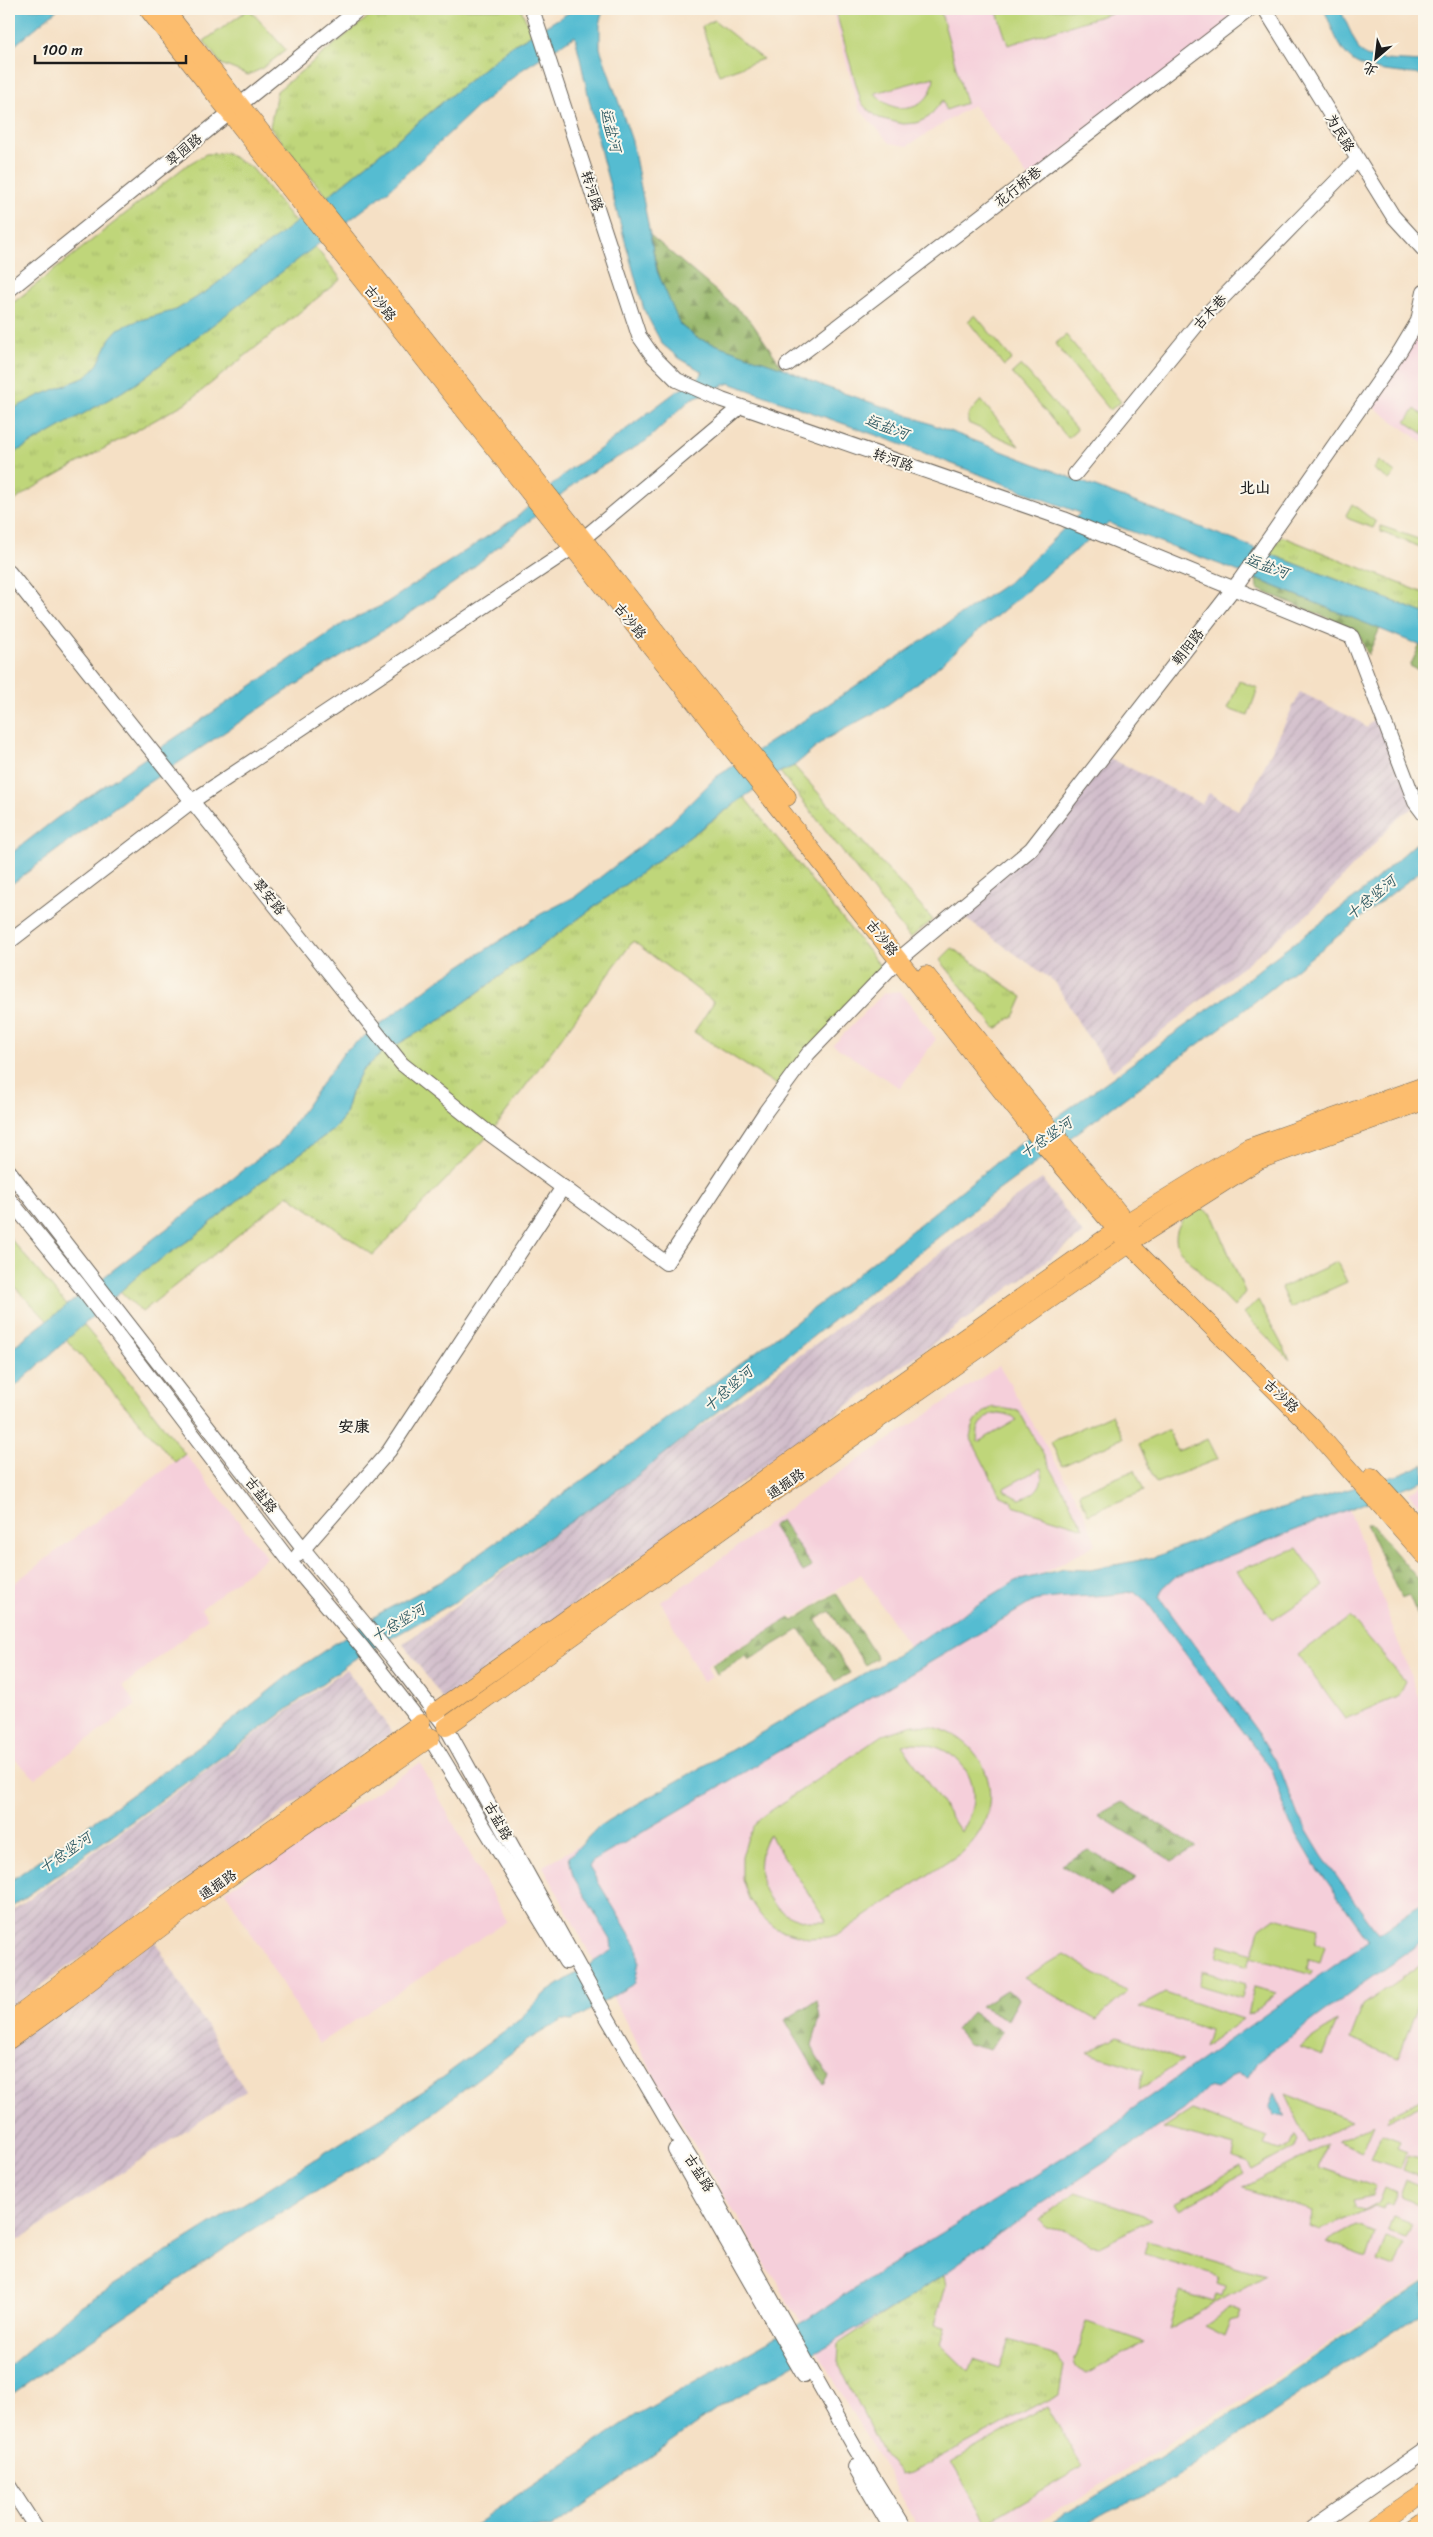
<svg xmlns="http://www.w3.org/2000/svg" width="1433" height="2537" font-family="Sriracha,'LXGW WenKai TC',sans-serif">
<defs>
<pattern id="industrial-furrows" width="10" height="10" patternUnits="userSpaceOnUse" patternTransform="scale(1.25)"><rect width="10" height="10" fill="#d1bdcb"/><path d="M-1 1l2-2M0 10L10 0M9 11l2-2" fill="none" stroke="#b3a2ae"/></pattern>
<pattern id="forest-firs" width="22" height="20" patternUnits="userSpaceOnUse" patternTransform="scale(1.25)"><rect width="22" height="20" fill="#97b76a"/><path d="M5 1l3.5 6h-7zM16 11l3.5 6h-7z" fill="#7a9456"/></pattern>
<pattern id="park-tufts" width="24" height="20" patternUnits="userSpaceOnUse" patternTransform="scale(1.25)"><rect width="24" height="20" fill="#bfd67a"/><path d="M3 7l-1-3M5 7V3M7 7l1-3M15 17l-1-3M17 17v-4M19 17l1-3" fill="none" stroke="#a4b769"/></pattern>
</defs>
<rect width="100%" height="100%" fill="#fbf7ec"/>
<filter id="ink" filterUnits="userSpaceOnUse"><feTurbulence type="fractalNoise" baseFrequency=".02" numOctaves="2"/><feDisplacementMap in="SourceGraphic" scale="10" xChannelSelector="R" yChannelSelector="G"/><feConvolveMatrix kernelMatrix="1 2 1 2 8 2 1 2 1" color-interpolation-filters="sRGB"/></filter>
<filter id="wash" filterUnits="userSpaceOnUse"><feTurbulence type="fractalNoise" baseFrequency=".0096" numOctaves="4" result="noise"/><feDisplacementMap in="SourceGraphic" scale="20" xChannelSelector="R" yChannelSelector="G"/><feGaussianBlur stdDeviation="1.12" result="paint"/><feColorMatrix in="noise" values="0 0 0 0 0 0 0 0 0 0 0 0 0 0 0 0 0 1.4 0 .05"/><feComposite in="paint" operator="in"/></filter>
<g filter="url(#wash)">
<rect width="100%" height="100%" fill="#f5e0c5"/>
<g fill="#f5cfda">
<polygon points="832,9 1249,9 1029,178 973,105 907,146 890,143 859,109"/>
<polygon points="1424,292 1424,443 1365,401 1400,351"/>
<polygon points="899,991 936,1039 900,1088 833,1045 884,993"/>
<polygon points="999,1366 1082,1507 1096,1544 910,1648 861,1574 794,1618 792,1616 707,1666 712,1677 703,1682 661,1602 820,1486"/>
<polygon points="185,1454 267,1557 201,1609 208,1618 123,1686 136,1705 35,1778 9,1754 9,1587"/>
<polygon points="1424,1485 1424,1512 1408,1492"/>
<polygon points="1349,1509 1424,1712 1424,2280 1256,2391 1030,2528 919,2528 798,2318 664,2094 543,1866 910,1655 1033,1592"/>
<polygon points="420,1763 507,1921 319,2044 225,1891"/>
</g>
<g fill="url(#industrial-furrows)">
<polygon points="1300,692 1359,721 1367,728 1380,709 1418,806 1402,814 1309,913 1113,1071 1083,1030 1055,982 956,912 1031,849 1104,755 1202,804 1209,793 1238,810 1250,796"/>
<polygon points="1042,1179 1083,1234 444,1700 403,1644"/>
<polygon points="346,1669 392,1732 9,2009 9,1913"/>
<polygon points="154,1940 246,2091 9,2246 9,2045"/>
</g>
<g fill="#bfd67a" stroke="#6e794b" fill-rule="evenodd">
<polygon points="249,9 286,50 261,69 248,75 221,64 204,41"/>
<path d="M835,9h105l26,94 -20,7 -3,-10 -14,17 -12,6 -14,1 -24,-6 -13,-10 -5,-6zM934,77c-2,34 -39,42 -59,16z"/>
<polygon points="996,9 1109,9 1111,13 1008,45"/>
<polygon points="714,20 763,59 719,75 702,27"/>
<polygon points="975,315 1012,359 1004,366 968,321"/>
<polygon points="1066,335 1121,402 1110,410 1055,344"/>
<polygon points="1021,365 1077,430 1068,438 1012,373"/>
<polygon points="981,400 1019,446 968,423 968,415"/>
<polygon points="1415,409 1424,416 1424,434 1406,422"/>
<polygon points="1379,461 1395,473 1389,480 1373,469"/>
<polygon points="1352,504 1376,522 1373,528 1349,519 1346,515"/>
<polygon points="1381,526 1424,541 1423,548 1381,532"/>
<polygon points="1239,681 1258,688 1248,716 1228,709"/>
<path d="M1198,1206l14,8 33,78 -11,15c-10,-11 -52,-51 -56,-60 -7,-18 7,-32 20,-41z"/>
<polygon points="9,1237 97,1341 185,1454 175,1462 72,1346 9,1281"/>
<polygon points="1337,1262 1347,1282 1290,1308 1281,1288"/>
<polygon points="1258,1300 1290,1360 1244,1314"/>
<path d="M993,1407l26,4 65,117 -71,-22v-4l-13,-7 -30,-58c3,-15 9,-23 23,-30zM993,1413l19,3 5,4 -39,22c-3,-12 4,-23 15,-29zM1041,1468c4,17 -5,26 -21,31l-15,-8 -1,-3z"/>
<polygon points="1112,1414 1123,1438 1062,1466 1051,1442"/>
<polygon points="1168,1430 1177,1451 1208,1439 1218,1459 1156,1483 1139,1444"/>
<polygon points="1135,1470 1144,1491 1088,1514 1079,1493"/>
<polygon points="1297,1548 1324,1586 1273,1620 1237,1571"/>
<polygon points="1350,1617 1405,1681 1397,1697 1345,1719 1298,1655"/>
<path d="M913,1725c71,0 103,77 51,126l-125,83 -10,3 -21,1 -31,-9 -16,-13 -12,-17 -7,-20v-22l6,-20 12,-19 123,-83zM914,1743c36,0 68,30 57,68 -2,8 -7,14 -10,21l-59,-87zM769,1834l57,86v1c-9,0 -18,1 -27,-2 -38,-10 -50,-54 -30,-85z"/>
<polygon points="1275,1917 1318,1929 1314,1943 1325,1946 1320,1962 1309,1959 1307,1969 1312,1971 1311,1975 1251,1956 1248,1966 1217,1956 1220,1944 1253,1954 1260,1928"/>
<polygon points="1064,1954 1127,1992 1096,2020 1024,1978"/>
<polygon points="1424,1963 1424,1989 1398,2058 1350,2039 1363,2005"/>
<polygon points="1203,1971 1246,1984 1242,1998 1198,1985"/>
<polygon points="1254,1987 1277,1993 1253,2013 1248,2015"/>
<polygon points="1165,1993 1243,2019 1204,2047 1209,2030 1139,2007"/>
<polygon points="1337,2022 1323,2056 1300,2047"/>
<polygon points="1118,2036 1183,2060 1139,2090 1144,2070 1088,2053"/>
<polygon points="1285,2094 1352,2121 1309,2144"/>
<polygon points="1424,2098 1424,2106 1421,2105 1386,2122 1388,2116"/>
<polygon points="1192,2110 1267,2137 1264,2145 1280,2150 1290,2145 1295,2134 1298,2140 1295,2147 1252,2170 1247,2162 1233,2158 1235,2147 1164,2128"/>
<polygon points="1374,2124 1362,2152 1336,2142"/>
<polygon points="1382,2134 1400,2141 1397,2148 1407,2152 1400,2169 1372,2159"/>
<polygon points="1408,2156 1424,2160 1424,2178 1403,2170"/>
<polygon points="1240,2167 1244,2174 1179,2209 1175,2203"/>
<polygon points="1406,2180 1424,2187 1424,2205 1400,2196"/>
<polygon points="1076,2192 1143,2215 1151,2220 1101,2245 1089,2244 1065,2230 1046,2227 1040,2219"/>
<polygon points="1393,2217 1412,2224 1406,2238 1388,2232"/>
<polygon points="1356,2226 1375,2233 1367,2257 1326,2242"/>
<polygon points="1387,2238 1404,2244 1395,2267 1378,2261"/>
<polygon points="1148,2241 1266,2275 1169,2329 1180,2292 1214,2302 1216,2294 1222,2296 1225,2286 1217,2283 1219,2276 1144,2254"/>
<polygon points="1232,2307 1242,2311 1239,2319 1230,2321 1224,2336 1204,2326"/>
<path d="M1087,2322l57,20 -57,32c-8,-3 -12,-6 -13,-14z"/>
<polygon points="1047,2406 1082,2467 987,2523 951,2462"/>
</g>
<g fill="url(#forest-firs)" stroke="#5a6a43">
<path d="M650,235l100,85 33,48c-29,-9 -81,-20 -102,-43 -15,-16 -27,-67 -31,-90z"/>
<polygon points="1256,579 1380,628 1368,655 1357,630 1257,589"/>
<polygon points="1420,645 1424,647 1424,673 1410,666"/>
<polygon points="781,1520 812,1567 803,1572 772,1526"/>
<polygon points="1366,1524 1371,1524 1424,1586 1424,1631 1409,1595 1401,1598"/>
<polygon points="836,1593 877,1658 865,1665 830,1611 816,1620 850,1673 835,1681 800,1629 749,1660 746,1656 717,1674 712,1665 790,1618 793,1621"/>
<polygon points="1122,1802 1196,1847 1172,1861 1098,1815"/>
<polygon points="1088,1850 1136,1878 1111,1896 1061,1865"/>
<polygon points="1006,1990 1019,1998 1008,2020 981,2006"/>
<polygon points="817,2000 820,2018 812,2045 816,2056 829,2076 824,2085 785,2020"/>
<polygon points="972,2012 1002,2032 990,2050 968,2044 956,2030"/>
</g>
<g fill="url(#park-tufts)" stroke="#6e794b">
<polygon points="378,9 521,9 532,34 510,47 327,197 270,127 277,91"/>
<polygon points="226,153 252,168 341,279 189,401 28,491 9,505 9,306 187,165 206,154"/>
<polygon points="1281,536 1424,593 1424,613 1270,554"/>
<polygon points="794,766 933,920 910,938 780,772"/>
<polygon points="744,797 886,973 783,1089 694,1032 714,1002 633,941 490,1134 373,1255 288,1195 142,1312 120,1291 142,1272 195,1236 255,1186 333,1130 344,1117 351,1093 361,1072 382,1053 442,1019"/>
<polygon points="952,948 1023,997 1015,1015 996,1029 940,960"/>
<polygon points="1326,2145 1319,2167 1376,2187 1373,2196 1353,2200 1356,2208 1366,2210 1380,2202 1386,2187 1397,2192 1392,2205 1387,2203 1384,2209 1376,2206 1320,2230 1309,2226 1313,2211 1243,2188"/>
<polygon points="944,2274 946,2286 935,2324 945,2326 940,2344 969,2372 974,2359 1000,2368 1010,2340 1057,2357 1064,2366 1059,2394 911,2473 900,2475 883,2454 837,2361 838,2344"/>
</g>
<g fill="#54bcd1" stroke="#386c76">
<polygon points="9,9 58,9 9,50"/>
<polygon points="575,9 604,9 600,20 600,48 632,141 657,271 680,325 697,338 783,368 823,386 905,414 1424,613 1424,647 1232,569 1109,523 976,633 931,673 883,708 826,739 794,766 780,772 744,797 442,1019 382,1053 361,1072 351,1093 344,1117 333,1130 255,1186 195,1236 142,1272 9,1392 9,1350 265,1153 277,1147 345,1051 437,981 541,914 576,896 670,823 716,777 820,710 1010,581 1080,513 895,442 729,383 691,399 646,441 580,479 458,580 403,618 288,690 139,789 9,886 9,855 57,818 344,623 383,605 517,517 570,469 592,455 677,391 694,383 703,372 679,358 662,344 644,310 602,157 575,36 523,69 477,107 389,190 134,385 9,456 9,411 38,396 86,377 98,364 110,338 118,329 137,321 176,310 207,291 295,223 510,47"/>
<path d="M1324,9h16l19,41 7,6 18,4 40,2v13c-19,-2 -57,-3 -72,-15 -14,-11 -21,-35 -28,-51z"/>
<polygon points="1424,836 1424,867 1414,876 1234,1018 988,1198 633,1479 453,1603 353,1660 272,1721 9,1909 9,1882 209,1739 294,1671 380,1613 441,1581 623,1451 828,1298 1019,1144 1220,1001 1267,963 1356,897"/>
<path d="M1424,1464v16l-249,97 -12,11 -4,9 100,137 22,37 17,45 24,40 56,78 46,-32v39l-65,45 -102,76 -9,15 -11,-4 -21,16 -8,-2 -24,23 -154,102 -122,87 -185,106 -172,123h-81l166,-113 170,-95 40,-27 273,-171 9,-10 241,-171 -57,-81 -23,-39 -17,-51 -126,-169 -12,-10c-33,8 -66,3 -100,10l-442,261 -3,5 48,79 2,15 -4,22 -63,38 -10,-1 -34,20 -149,114 -130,78 -240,164v-30l70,-59 349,-219 91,-68 25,-26 68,-44 -1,-10 -38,-64 -4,-19 30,-31 291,-167 126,-78 48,-12 26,1 65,-13 101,-41 146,-42z"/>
<polygon points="1274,2093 1285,2117 1275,2115 1269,2105"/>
<polygon points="1424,2282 1424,2311 1154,2492 1108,2512 1080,2528 1044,2528 1240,2407"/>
</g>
</g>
<g filter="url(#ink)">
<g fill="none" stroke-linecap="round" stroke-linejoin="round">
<g stroke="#686157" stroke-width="16">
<g id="minor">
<polyline points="532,9 639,336 653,356 677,380 722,400 1064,519 1352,637 1415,802 1424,814"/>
<polyline points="1265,9 1393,216 1424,250"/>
<polyline points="9,290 359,9"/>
<polyline points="787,365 1250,9"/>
<polyline points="1075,474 1200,321 1357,160"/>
<polyline points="9,572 402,1064 490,1134 569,1192"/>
<polyline points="9,942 191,802 572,548 740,407"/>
<polyline points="9,1171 304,1550 392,1657 446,1727 600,2005 671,2127 705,2181 855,2448 904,2528"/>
<polyline points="563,1187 666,1263 766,1111 808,1054 899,959 1031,849 1240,580 1400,351 1418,321 1424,292"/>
<polyline points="9,1199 79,1285 291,1563 362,1647 421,1723 566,1962"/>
<polyline points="298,1555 389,1451 563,1187"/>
<polyline points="675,2150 804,2376"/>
<polyline points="855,2467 891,2528"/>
<polyline points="9,2486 36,2528"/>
<polyline points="1313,2528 1424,2450"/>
</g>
</g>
<g stroke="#686157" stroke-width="19">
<g id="major">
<polyline points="148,9 1042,1142 1129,1244 1311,1426 1424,1555"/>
<polyline points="164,9 787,797"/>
<polyline points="926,975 1130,1227"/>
<polyline points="1126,1223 1248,1148 1424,1086"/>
<polyline points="1138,1237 1259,1160 1424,1101"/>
<polyline points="1372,1477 1424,1534"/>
<polyline points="435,1712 1117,1230"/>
<polyline points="446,1727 770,1495 1129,1244"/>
<polyline points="9,2022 184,1891 421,1723"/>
<polyline points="9,2040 68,1998 201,1897 431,1737"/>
<polyline points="1372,2528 1424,2492"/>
<polyline points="1414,2528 1424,2521"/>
</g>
</g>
<use href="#minor" stroke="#fff" stroke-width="14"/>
<use href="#major" stroke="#fcbd6e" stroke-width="18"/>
</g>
</g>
<g text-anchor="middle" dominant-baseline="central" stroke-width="4" stroke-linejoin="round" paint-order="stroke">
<g font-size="14" fill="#1c1c1c" stroke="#fbf7ec">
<text transform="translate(1340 133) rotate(59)">为民路</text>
<text transform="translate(184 150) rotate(-39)">翠园路</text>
<text transform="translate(1018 187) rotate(-39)">花行桥巷</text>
<text transform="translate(592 191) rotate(72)">转河路</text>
<text transform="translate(380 303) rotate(52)">古沙路</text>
<text transform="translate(1210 312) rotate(-47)">古木巷</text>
<text transform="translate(893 460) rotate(19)">转河路</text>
<text transform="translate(630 621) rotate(51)">古沙路</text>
<text transform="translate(1188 647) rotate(-52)">朝阳路</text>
<text transform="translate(269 897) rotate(51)">翠安路</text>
<text transform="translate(882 938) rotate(52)">古沙路</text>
<text transform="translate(1281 1396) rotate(44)">古沙路</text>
<text transform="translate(786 1484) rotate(-35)">通掘路</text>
<text transform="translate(261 1495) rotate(52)">古盐路</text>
<text transform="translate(498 1821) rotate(61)">古盐路</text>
<text transform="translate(218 1885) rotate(-35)">通掘路</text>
<text transform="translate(699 2173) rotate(58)">古盐路</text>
</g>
<g font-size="15" font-style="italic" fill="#325c64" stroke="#fbf7ec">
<text transform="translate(611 130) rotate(76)">运盐河</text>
<text transform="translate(887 427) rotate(21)">运盐河</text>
<text transform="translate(1267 566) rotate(20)">运盐河</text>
<text transform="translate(1371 898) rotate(-40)">十总竖河</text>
<text transform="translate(1046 1138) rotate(-35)">十总竖河</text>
<text transform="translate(728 1389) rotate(-41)">十总竖河</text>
<text transform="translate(398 1623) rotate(-31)">十总竖河</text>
<text transform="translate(65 1853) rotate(-35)">十总竖河</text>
</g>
<g font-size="16" font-weight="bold" fill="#1c1c1c" stroke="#fbf7ec">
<text x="1255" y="487">北山</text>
<text x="354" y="1426">安康</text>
</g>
</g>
<rect width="1433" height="2537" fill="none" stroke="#fbf7ec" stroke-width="30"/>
<g transform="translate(1376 58) rotate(208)" stroke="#fbf7ec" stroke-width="4" paint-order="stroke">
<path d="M0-4L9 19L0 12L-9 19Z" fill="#1c1c1c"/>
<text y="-8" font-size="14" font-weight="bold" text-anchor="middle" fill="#1c1c1c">北</text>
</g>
<path d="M35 55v8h151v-8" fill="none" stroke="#1c1c1c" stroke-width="2.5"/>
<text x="42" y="55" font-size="15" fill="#1c1c1c" stroke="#fbf7ec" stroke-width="4" paint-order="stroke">100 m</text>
</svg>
